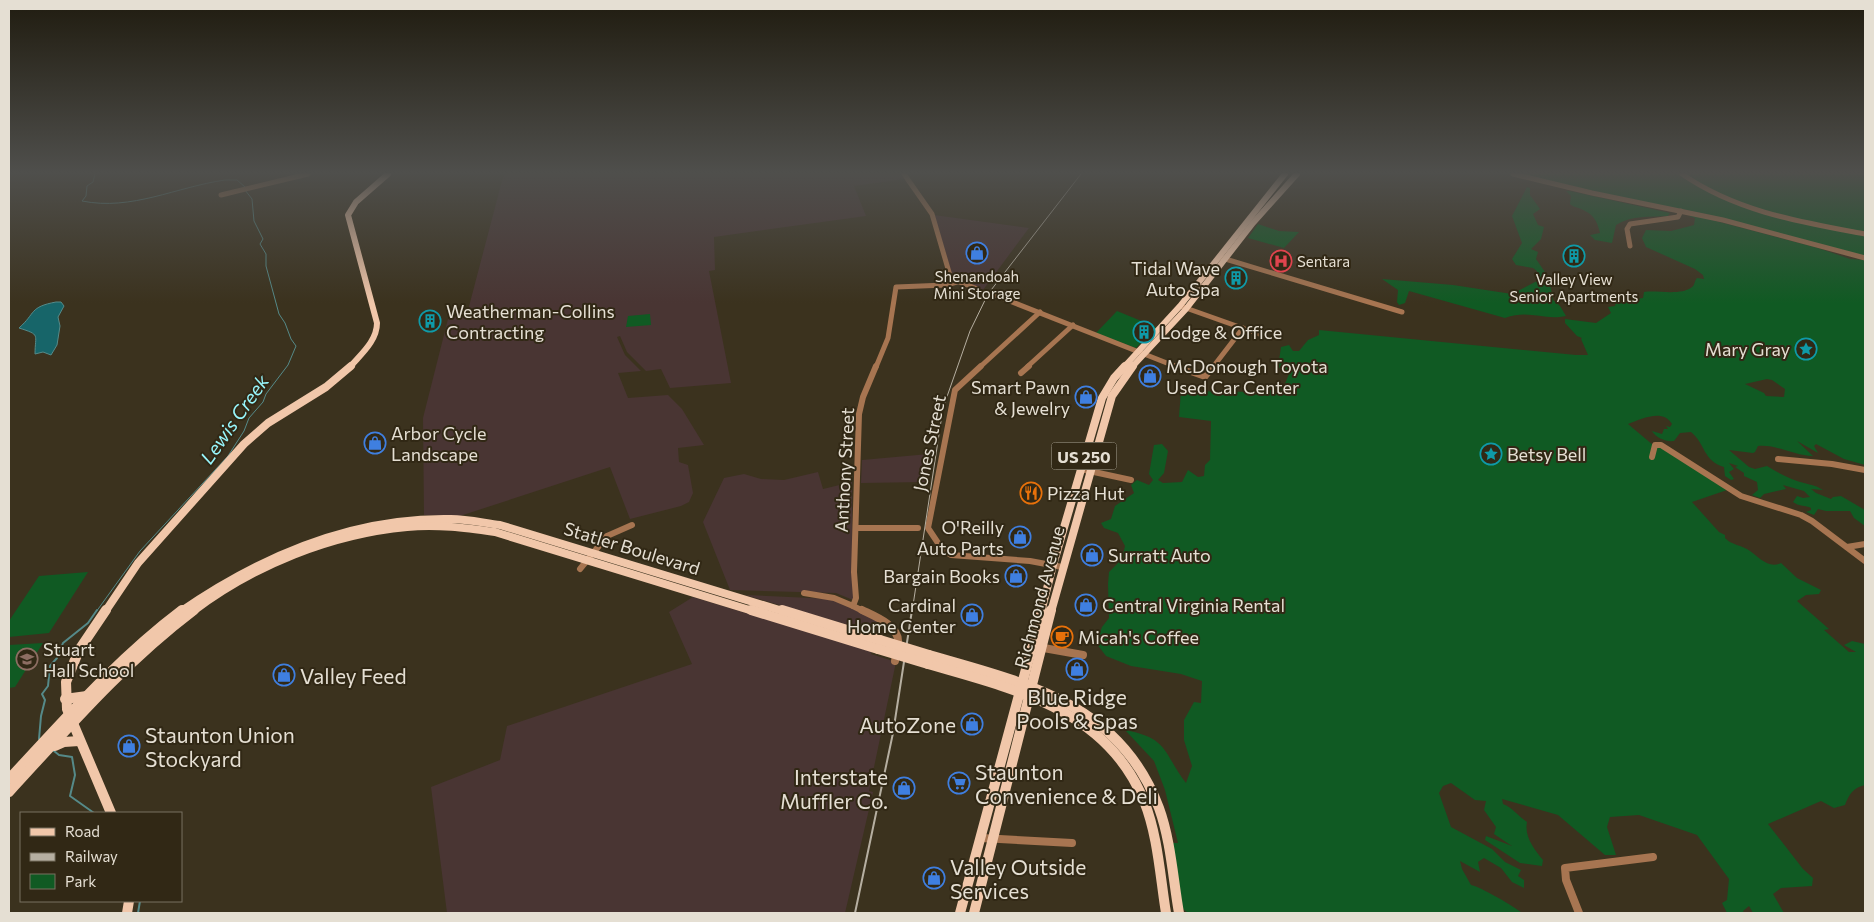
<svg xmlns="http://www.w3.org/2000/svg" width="1874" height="922" font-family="Commissioner,sans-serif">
<rect width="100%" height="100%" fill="#3b321e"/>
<g fill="#493533">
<polygon points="505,174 900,174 904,179 854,186 866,216 714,237 715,270 709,271 731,383 670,388 661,369 646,371 627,352 620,336 617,337 625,355 641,371 618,373 628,398 668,395 682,409 704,445 678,448 679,462 688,465 693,493 689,502 681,506 630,519 610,467 460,516 424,515 423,418 448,319 467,314 503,177"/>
<polygon points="934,215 1029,228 983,290 951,279"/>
<polygon points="929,454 926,482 861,483 862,460"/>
<polygon points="818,472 823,489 852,482 853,600 836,593 730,590 703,522 724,478 744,474 761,479 784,480"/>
<polygon points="745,595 833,599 870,615 879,624 884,634 878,632 876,633"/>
<polygon points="693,597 872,651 871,654 896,662 869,791 873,792 845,913 447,913 431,787 500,760 507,726 692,664 669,612"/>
</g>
<g fill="#105a23" fill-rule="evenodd">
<polygon points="1520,174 1865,174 1865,256 1706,214 1619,197"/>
<path d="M1527,187l3,1v7l10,14 -7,5 5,11 6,2 -3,12 -10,10 7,3 -2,7 13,19 4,22 7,6 6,10c-23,5 -36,-7 -61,2l-96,-27 -4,12 -6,2 -2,-3 1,-12 -16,-11 71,6 59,9 25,-13v-10l-4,-3 -17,-3 -4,-6 10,-16 -10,-27z"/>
<path d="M1566,191h4l100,22 -2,3c-18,1 -36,-1 -52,9l-4,18 -17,-3 -5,-5 10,-2c-3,-13 -7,-19 -19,-24 -5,-2 -8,-2 -11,-5l1,-8z"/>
<path d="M1693,215l125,33 32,11 15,1v205l-21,-6 -28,-15 -2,2 4,7 -21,-12 16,15c-19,0 -36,-12 -55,-10l-3,6 -2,1 -24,-3 20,17 6,2 12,-3c11,7 25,14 37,17 8,2 13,3 19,7l-12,-1 5,4 15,6 2,-2 8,-1 24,14v16l-11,-8 -4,-7h-24l-8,-2 -4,6 -8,-3 5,-2v-2c-6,-3 -11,-1 -18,-6l4,-6 6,2 7,-1 -6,-6 -21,-6 3,4 -22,5 -4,4 -8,-3 6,-5 -1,-8 -13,-6v-3l-9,-6 3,-1 -9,-3 5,6 -5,3 5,7 -3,1 -6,-4 -1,-9c-21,-6 -19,-24 -33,-35l-11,1 -6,8c-8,1 -18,-3 -22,-10l10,3 2,-5h4l-2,-3 4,1 2,-3c-9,-16 -31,-5 -44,0l25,21 7,2 67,43 -35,12 27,30 6,3v3c6,7 17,7 25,13 9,6 18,18 31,12l16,15 24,12 -2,4 -13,1 -9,6 32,28 -5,1 25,22h7l-12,-7 8,-4 13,3v141c-12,3 -16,9 -20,20l-11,3 -13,-7 -53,23 35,45 10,9 -1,8 -31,2 -8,6 11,19h-31l-4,-7 -6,5 1,2h-17l-5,-10 5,-3 2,-21 -32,-44 -58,-20 -29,2 -3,10 9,28h-11l-47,-40 -56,-16 1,5c10,4 15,12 24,18 -3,14 7,27 16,38l-1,6 -22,-3 -35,-23 1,-4 26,10 -18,-12 2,-7 -12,-17 2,-9 -11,-1 -24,-17 -8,3 -4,7 12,34 41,22 13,13 16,8 -3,6 6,4v8l-12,-6 -11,-14 -17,-10 -6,4 2,10 -20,-11 2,8 9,16c8,1 46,23 51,28h-334l-5,-4 -12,-66h7l-13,-53 -11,-29 -29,-31c44,8 38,23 61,53l6,-17 -8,-26v-20l10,-18 7,1 1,-22 -21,-7 -50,-8 -25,-10 -10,-13 6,-16 7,-9 -1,-34 1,-12 13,-13 3,-13 -7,-13 -14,-5 -3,-5 10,-4 4,-13 19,-13 -3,-8 6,-5 12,5 4,-5 -4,-6 5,-29 8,-1 6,7 -4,22 -6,7 5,3 19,-1 6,-12 10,7 6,-1 1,-11 5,-5 1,-39 -32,-4 2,-26 83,1 20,-6 5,-12 -11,-7 3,-20 8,-2 4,6h6l9,-11 11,-5v-5l257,25h12l-7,-16 1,-1 -5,-2 -12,-13v-4l31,4 15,-10 -3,-6 7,-1 1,-4 27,-4 1,-6c14,-2 37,4 48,-5 3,-2 2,-6 5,-9l7,1 -1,-4 -8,-6 -49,-22 -4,-9 4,-8 25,1 23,-6 1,-7 -6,-2zM1767,379l5,1 13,9 -1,8 -18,-1 -2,-3 -19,-9z"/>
<polygon points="1258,224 1279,231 1299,232 1284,248 1248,238"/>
<polygon points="1117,311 1156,327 1136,348 1096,333"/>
<polygon points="650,314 651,325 626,327 628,316"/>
<polygon points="88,572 49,633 9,637 9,621 39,576"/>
<polygon points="43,643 15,687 9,688 9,645"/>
</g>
<path fill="#176569" stroke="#558a89" d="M56,302h5l3,4 -6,11 2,9 -3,19 -6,10 -8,-3 -8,2c0,-20 6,-19 -16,-26 17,-15 10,-21 37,-26z"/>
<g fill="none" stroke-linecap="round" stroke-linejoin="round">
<g stroke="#558a89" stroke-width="1">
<path d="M95,174l-2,8 -6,4 -1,10 -4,5c50,10 94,-14 143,-21h12l8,7"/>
<polyline points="96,612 140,551 228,456 244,431 249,418 263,402 266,394 288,365 296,346 291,339 285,323 279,314 266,266 266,254 260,244 263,239 254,221 252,199 245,190"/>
</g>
<g stroke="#558a89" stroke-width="2">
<polyline points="39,739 41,716 45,700 42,694 48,686 50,666 57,658 63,643 88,623 97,610"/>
<polyline points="54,751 59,755 72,757 75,775 70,796 94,813"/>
<polyline points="138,913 140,901"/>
</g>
<g stroke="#a77551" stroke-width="5">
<polyline points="904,174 932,214 951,279 978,289"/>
<polyline points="1513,174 1592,193 1723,220 1865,258"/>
<path d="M1682,174c55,38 119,48 183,60"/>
<polyline points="221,195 308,174"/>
<polyline points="1630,246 1627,229 1630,224 1678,217 1681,211"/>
<polyline points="1222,258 1402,312"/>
<polyline points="997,296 1177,367"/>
<polyline points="1183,307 1262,335"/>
<polyline points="876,367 888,338 896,287 946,285 957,282"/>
<polyline points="980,367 1040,312"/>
<polyline points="1027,367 1073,325"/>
<polyline points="1213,367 1243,328"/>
</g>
<g stroke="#a77551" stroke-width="6">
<polyline points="981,366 955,390 928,528 942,549 951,555 1030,561 1062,567"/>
<polyline points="1174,366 1205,377 1214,366"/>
<polyline points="1021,373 1029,366"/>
<polyline points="1652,457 1655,445 1661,445 1741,496 1801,515 1812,521 1865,561"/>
<polyline points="1778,459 1832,464 1865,470"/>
<polyline points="1080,469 1131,480"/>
<polyline points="856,528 918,528"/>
<polyline points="1847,547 1865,544"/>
<polyline points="580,569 607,536 632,525"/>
<polyline points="804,593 834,598 853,606"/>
<polyline points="865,612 853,606 856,598 854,572 859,414 863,397 876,366"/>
</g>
<g stroke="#a77551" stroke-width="8">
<path d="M862,610c12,6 36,15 36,31 1,6 -2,13 -3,20"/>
<polyline points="1038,647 1083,655"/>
<polyline points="981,838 1072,843"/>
<polyline points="1579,913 1566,880 1565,868 1653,857"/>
</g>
<g stroke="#f1c7aa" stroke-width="6">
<path d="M350,367c11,-13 27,-26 27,-44l-29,-108 8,-13 32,-28"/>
<polyline points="1124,367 1180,306 1285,174"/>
<polyline points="1132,367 1186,309 1253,223 1297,174"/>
</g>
<g stroke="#f1c7aa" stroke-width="8">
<polyline points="105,612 138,563 244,444 268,423 326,387 351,366"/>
<path d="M180,612c81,-56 171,-95 271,-93 16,0 33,4 49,6l286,87"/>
<path d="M192,612c62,-47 139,-78 215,-85 30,-3 59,1 88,5l261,80"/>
<polyline points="1041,612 1053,565 1102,398 1114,378 1125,366"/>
<polyline points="1051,612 1112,396 1133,366"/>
</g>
<g stroke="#f1c7aa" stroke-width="10">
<polyline points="106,610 79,650 66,682 67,709 111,813"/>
<polyline points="751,610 878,649"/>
<polyline points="782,610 880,640"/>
<path d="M929,655c97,28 191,48 230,153 12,33 14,71 20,105"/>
<path d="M928,664c86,25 179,45 216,137 14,35 16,75 22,112"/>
<polyline points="65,699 87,696"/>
<polyline points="55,746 64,742 79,741"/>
<path d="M9,779c55,-59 108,-120 173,-169"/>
<path d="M9,792c59,-64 115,-129 185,-182"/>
<polyline points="127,913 129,901"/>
<polyline points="960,913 1042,610"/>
<polyline points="974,913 1051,610"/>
</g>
<polyline stroke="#b6afa1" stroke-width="1" points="912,612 943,408 970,331 988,294 1081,174"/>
<polyline stroke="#b6afa1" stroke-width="2" points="855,913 893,733 912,610"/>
<g stroke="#f1c7aa" stroke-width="10">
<polyline points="880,640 929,655"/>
<polyline points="878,649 928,664"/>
</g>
</g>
<linearGradient id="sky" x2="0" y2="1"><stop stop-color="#201c10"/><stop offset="0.57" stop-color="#4f4f4c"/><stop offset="1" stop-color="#4f4f4c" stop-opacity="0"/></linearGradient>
<rect width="1874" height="303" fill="url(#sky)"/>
<defs>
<g id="shop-ring" transform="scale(1.125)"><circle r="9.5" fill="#312815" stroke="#3f7fe0" stroke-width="1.5"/><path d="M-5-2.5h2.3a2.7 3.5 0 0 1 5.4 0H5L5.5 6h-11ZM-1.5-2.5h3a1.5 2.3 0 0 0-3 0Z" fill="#3f7fe0"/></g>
<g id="building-ring" transform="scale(1.125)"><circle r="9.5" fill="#312815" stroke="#0f9aa8" stroke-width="1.5"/><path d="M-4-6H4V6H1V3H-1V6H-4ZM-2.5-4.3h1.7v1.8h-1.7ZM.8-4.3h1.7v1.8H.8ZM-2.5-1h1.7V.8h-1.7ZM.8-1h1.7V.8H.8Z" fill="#0f9aa8"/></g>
<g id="hospital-ring" transform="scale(1.125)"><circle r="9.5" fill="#312815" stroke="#e0444e" stroke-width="1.5"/><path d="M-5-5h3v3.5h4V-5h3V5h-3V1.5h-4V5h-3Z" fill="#e0444e"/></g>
<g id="sight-ring" transform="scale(1.125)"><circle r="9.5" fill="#312815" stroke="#0f9aa8" stroke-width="1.5"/><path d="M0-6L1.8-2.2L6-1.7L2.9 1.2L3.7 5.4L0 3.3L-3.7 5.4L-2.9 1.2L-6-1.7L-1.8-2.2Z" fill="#0f9aa8"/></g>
<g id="restaurant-ring" transform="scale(1.125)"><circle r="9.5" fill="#312815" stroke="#e8710a" stroke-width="1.5"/><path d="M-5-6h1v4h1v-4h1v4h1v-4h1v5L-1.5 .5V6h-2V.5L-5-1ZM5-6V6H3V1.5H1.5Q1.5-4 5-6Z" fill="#e8710a"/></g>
<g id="cafe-ring" transform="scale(1.125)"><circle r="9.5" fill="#312815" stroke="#e8710a" stroke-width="1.5"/><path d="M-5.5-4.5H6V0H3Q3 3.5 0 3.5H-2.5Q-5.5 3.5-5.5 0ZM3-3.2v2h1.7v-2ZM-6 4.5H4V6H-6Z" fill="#e8710a"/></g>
<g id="school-ring" transform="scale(1.125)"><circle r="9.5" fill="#312815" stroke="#8d6e63" stroke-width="1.5"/><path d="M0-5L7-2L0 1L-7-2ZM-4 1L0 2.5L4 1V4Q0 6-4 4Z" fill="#8d6e63"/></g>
<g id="supermarket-ring" transform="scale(1.125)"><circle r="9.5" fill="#312815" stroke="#3f7fe0" stroke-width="1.5"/><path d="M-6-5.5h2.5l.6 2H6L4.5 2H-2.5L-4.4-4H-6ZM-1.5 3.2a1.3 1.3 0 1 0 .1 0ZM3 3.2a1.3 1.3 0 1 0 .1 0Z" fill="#3f7fe0"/></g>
</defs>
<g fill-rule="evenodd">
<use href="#shop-ring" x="977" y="253"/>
<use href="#building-ring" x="1574" y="256"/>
<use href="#hospital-ring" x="1281" y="261"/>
<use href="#building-ring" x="1236" y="278"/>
<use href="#building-ring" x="430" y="321"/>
<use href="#building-ring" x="1144" y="332"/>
<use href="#sight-ring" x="1806" y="349"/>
<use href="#shop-ring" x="1150" y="376"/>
<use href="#shop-ring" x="1086" y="397"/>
<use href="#shop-ring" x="375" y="443"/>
<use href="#sight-ring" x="1491" y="454"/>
<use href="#restaurant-ring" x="1031" y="493"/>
<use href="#shop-ring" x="1020" y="537"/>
<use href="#shop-ring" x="1092" y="555"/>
<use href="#shop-ring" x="1016" y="576"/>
<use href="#shop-ring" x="1086" y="605"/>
<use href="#shop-ring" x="972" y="615"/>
<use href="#cafe-ring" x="1062" y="637"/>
<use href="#school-ring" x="27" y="659"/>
<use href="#shop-ring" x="1077" y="669"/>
<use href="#shop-ring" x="284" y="675"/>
<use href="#shop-ring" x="972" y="724"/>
<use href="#shop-ring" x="129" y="746"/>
<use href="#supermarket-ring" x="959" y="783"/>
<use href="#shop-ring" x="904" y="788"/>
<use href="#shop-ring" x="934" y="878"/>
</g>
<g text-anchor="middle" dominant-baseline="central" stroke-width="4" stroke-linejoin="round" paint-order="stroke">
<g font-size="15" fill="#e5dfd3" stroke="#312815">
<text x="1297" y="261" text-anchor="start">Sentara</text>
<text x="977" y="276">Shenandoah<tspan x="977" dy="17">Mini Storage</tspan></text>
<text x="1574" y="279">Valley View<tspan x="1574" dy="17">Senior Apartments</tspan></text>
</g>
<rect fill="#312815" stroke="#afa89a" stroke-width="1" x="1051.5" y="442.5" width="65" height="27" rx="4"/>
<g font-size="16" font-weight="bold" fill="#e5dfd3">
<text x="1084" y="456">US 250</text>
</g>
<g font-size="18" fill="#e5dfd3" stroke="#312815" text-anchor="start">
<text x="1220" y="268" text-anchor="end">Tidal Wave<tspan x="1220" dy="21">Auto Spa</tspan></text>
<text x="446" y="311">Weatherman-Collins<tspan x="446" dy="21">Contracting</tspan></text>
<text x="1160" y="332">Lodge &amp; Office</text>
<text x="1790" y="349" text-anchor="end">Mary Gray</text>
<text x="1166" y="366">McDonough Toyota<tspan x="1166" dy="21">Used Car Center</tspan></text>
<text x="1070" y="387" text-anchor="end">Smart Pawn<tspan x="1070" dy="21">&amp; Jewelry</tspan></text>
<text x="391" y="433">Arbor Cycle<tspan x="391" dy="21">Landscape</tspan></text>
<text x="1507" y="454">Betsy Bell</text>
<text x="1047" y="493">Pizza Hut</text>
<text x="1004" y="527" text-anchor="end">O'Reilly<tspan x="1004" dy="21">Auto Parts</tspan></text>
<text x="1108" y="555">Surratt Auto</text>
<text x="1000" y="576" text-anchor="end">Bargain Books</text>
<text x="956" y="605" text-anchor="end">Cardinal<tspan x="956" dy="21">Home Center</tspan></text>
<text x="1102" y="605">Central Virginia Rental</text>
<text x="1078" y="637">Micah's Coffee</text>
<text x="43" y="649">Stuart<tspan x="43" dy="21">Hall School</tspan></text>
</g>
<g font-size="18" fill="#e5dfd3" stroke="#312815">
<text transform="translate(929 443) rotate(-78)">Jones Street</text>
<text transform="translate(844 470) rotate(-87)">Anthony Street</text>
<text transform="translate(632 548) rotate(17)">Statler Boulevard</text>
<text transform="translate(1039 597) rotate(-75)">Richmond Avenue</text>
</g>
<g font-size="19" font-style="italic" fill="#98f6fc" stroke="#312815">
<text transform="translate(234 419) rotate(-55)">Lewis Creek</text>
</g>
<g font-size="21" fill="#e5dfd3" stroke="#312815" text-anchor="start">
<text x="300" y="675">Valley Feed</text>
<text x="1077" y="696" text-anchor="middle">Blue Ridge<tspan x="1077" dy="24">Pools &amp; Spas</tspan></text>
<text x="956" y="724" text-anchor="end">AutoZone</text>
<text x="145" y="734">Staunton Union<tspan x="145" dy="24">Stockyard</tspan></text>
<text x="975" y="771">Staunton<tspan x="975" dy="24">Convenience &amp; Deli</tspan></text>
<text x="888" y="776" text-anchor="end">Interstate<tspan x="888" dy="24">Muffler Co.</tspan></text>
<text x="950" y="866">Valley Outside<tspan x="950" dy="24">Services</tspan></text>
</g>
</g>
<rect width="1874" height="922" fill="none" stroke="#e5dfd3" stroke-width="20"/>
<rect x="20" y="812" width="162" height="90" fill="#312815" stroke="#797161"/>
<rect x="30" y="828" width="25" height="8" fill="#f1c7aa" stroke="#797161"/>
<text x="65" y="837" font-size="15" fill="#e5dfd3">Road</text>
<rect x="30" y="853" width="25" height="8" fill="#b6afa1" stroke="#797161"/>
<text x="65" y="862" font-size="15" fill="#e5dfd3">Railway</text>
<rect x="30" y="874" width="25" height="15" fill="#105a23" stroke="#797161"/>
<text x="65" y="887" font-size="15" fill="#e5dfd3">Park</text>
</svg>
